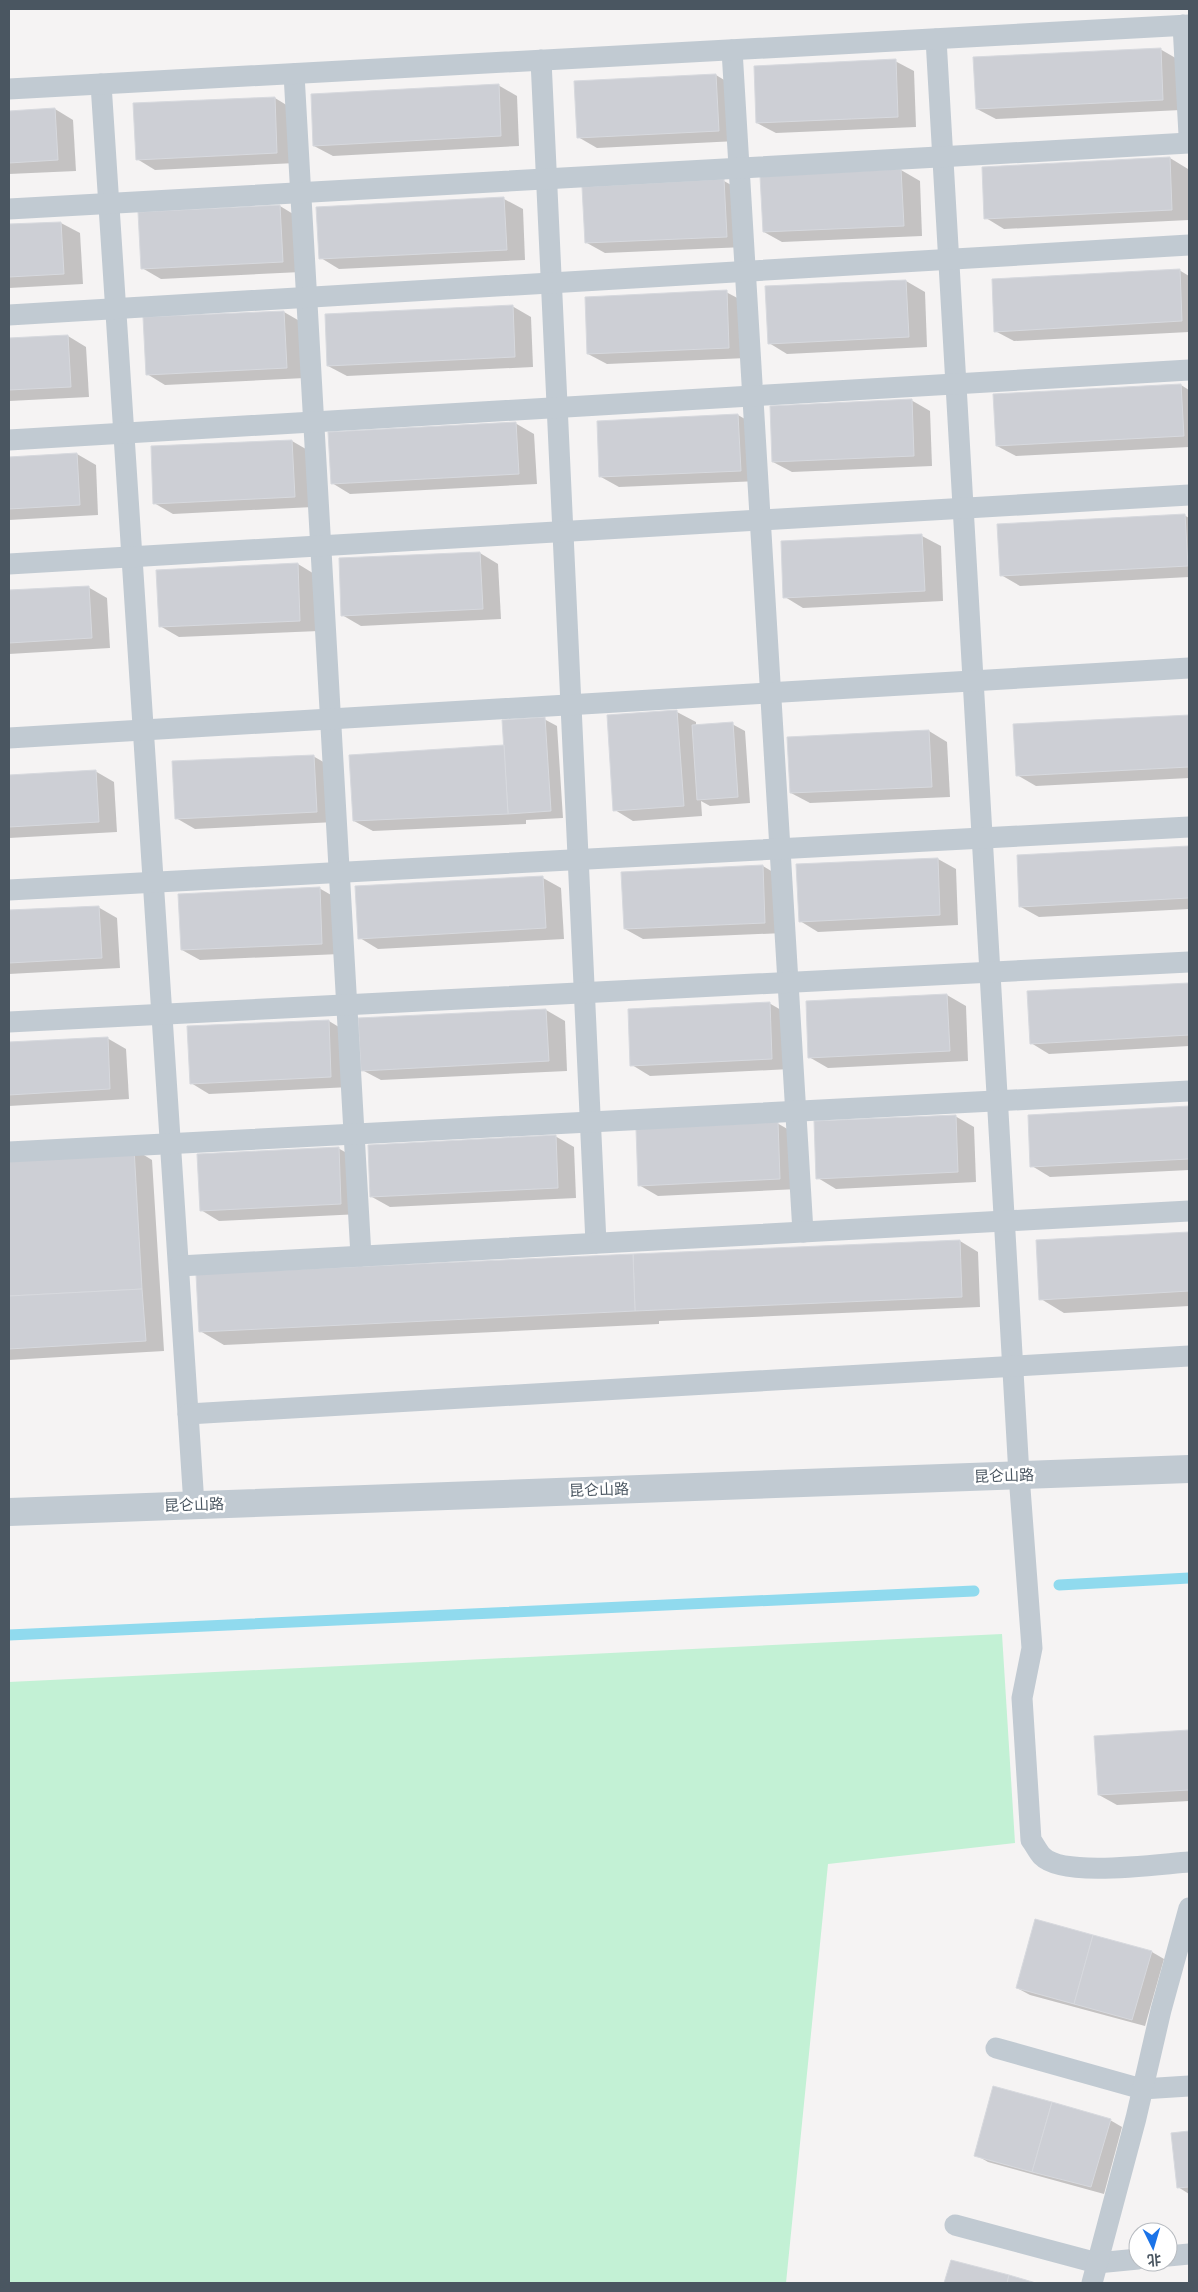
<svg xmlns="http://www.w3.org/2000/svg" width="1198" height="2292" font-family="'DM Sans','Noto Sans SC',sans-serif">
<rect width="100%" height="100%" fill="#f5f3f3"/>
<polygon fill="#c3f1d5" points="1002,1634 1015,1843 828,1864 786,2283 9,2283 9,1682"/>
<g fill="#0003">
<polygon points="1160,49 1179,60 1181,110 996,119 977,109"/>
<polygon points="895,61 914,71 916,127 776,133 757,123"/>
<polygon points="716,75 734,86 737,141 597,148 578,137"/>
<polygon points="498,85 517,96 519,146 333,156 314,146"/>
<polygon points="275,98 293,109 296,163 155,170 137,159"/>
<polygon points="55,109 73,120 76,171 9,174 9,112"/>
<polygon points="1170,158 1188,169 1189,220 1004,229 986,218"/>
<polygon points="901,170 920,181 922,236 782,242 764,232 761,177"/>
<polygon points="724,181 742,191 745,247 605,253 587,243"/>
<polygon points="504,199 523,209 525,260 339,269 321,258"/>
<polygon points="280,206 298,217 301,272 161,279 142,268"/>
<polygon points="61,223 80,233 83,284 9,288 9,226"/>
<polygon points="1179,270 1189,276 1189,332 1014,341 995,331"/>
<polygon points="906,281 925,292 927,347 787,354 769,343 766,288"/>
<polygon points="726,292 745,302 747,358 607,364 588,354"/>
<polygon points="512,306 531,317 533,367 347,376 328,366"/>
<polygon points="284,312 303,323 305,378 165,385 147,374 144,319"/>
<polygon points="68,336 86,347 89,397 9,401 9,339"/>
<polygon points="1181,385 1189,390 1189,447 1016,456 997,446"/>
<polygon points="911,400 930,411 932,466 792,472 773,462"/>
<polygon points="738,415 757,426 759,481 619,487 601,477"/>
<polygon points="515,423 534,434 537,484 350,494 332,483"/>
<polygon points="292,441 311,452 313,507 173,514 154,503 152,448"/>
<polygon points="77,454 96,465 98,515 9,520 9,458"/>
<polygon points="1184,515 1189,518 1189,577 1020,586 1001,575"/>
<polygon points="922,536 941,546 943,601 803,608 785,597"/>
<polygon points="480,553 498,564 501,619 361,626 342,615"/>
<polygon points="298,564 316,575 319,631 179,637 160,626"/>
<polygon points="88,587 107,598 110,648 9,654 9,591"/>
<polygon points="677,712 696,722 696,726 732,724 745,731 750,803 710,806 701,801 702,816 633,821 615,810"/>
<polygon points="1189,716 1189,778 1036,786 1017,775 1015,725"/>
<polygon points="544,719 557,726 563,818 526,820 526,824 373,831 354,821 505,746"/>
<polygon points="929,731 947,742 950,797 810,803 791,793"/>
<polygon points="313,756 332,767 335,822 195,829 176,818"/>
<polygon points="95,771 114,782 117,832 9,838 9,776"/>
<polygon points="1189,847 1189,909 1039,917 1021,907 1018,856"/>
<polygon points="938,859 956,869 958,925 818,932 800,921"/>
<polygon points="763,866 781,877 784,933 643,939 625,929"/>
<polygon points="543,878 561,888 564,939 378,949 360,938"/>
<polygon points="319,888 338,899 340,954 200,960 182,950"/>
<polygon points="98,907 117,918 120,968 9,974 9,911"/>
<polygon points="1189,984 1189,1046 1049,1054 1031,1043 1028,993"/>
<polygon points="947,995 966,1006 968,1061 828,1068 809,1057"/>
<polygon points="769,1003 788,1014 790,1069 650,1076 632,1065"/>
<polygon points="546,1010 565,1021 567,1071 381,1080 362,1070"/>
<polygon points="329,1021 347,1032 350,1087 209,1094 191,1083"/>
<polygon points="107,1038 126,1049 129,1099 9,1106 9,1044"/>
<polygon points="1189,1108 1189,1170 1050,1177 1032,1166 1029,1116"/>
<polygon points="955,1116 974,1127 976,1182 836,1189 818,1178"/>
<polygon points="777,1123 796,1134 798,1189 658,1196 639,1185"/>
<polygon points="555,1136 574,1147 576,1198 390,1207 372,1197"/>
<polygon points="338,1148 357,1159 360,1214 219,1221 201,1210"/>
<polygon points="134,1149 152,1160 164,1351 9,1360 9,1156"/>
<polygon points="1189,1233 1189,1306 1064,1313 1041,1299 1038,1242"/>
<polygon points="960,1241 978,1252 980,1307 659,1321 659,1324 224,1345 200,1331"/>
<polygon points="1189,1731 1189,1801 1117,1805 1099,1795 1095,1737"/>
<polygon points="1036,1921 1152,1952 1164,1959 1145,2026 1030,1995 1017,1988"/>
<polygon points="1110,2120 1122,2127 1104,2194 988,2162 976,2155"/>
<polygon points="1189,2132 1189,2194 1178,2187 1173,2134"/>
<polygon points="952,2261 1031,2283 946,2283"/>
</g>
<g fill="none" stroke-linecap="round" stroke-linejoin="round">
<g stroke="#90daee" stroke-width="11">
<polyline points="1059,1585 1189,1578"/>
<polyline points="9,1635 974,1591"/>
</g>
</g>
<g fill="#cdcfd5" stroke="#d7d9de">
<polygon points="1161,48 1163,100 976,109 973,57"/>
<polygon points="896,59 898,117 756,123 754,66"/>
<polygon points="716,74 719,131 577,138 574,81"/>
<polygon points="499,84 501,136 313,146 311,94"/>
<polygon points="275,97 277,153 136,160 133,103"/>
<polygon points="55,108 58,160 9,163 9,111"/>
<polygon points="1170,157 1172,210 984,219 982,167"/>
<polygon points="901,169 904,226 763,232 760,176"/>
<polygon points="724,179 727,237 585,243 582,187"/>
<polygon points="504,197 507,250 319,259 316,207"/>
<polygon points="280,205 283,262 141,269 138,212"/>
<polygon points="61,222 64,274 9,277 9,224"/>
<polygon points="1180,269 1182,321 994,332 992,279"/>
<polygon points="906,280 909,337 768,344 765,286"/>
<polygon points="727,290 729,348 587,354 585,297"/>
<polygon points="513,305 515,357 327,366 325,314"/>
<polygon points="284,311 287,368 146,375 143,317"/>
<polygon points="68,335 71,387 9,390 9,338"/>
<polygon points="1181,384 1184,436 996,446 993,394"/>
<polygon points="912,399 914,456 772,462 770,406"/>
<polygon points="738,414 741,471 599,477 597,421"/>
<polygon points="516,422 519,474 331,484 328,432"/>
<polygon points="292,440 295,497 153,504 151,446"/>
<polygon points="77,453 80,505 9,509 9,457"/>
<polygon points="1185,514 1188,566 1000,576 997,524"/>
<polygon points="922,534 925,591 783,598 781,541"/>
<polygon points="480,552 483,609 341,616 339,558"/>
<polygon points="298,563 300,621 159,627 156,570"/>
<polygon points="89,586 92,638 9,643 9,590"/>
<polygon points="677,710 684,806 613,811 607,715"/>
<polygon points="1189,715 1189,767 1016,776 1013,724"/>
<polygon points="545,717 551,811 508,814 502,720"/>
<polygon points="733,722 738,797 697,800 692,725"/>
<polygon points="929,730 932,787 790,793 787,737"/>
<polygon points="504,745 508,814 353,821 349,755"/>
<polygon points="314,755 317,812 175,819 172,761"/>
<polygon points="96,770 99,822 9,827 9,775"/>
<polygon points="1189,846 1189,898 1019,907 1017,855"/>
<polygon points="938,858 940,915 799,922 796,864"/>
<polygon points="763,865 765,923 624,929 621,872"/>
<polygon points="543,876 546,928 358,939 355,886"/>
<polygon points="320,887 322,944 181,950 178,894"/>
<polygon points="99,906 102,958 9,963 9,910"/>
<polygon points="1189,983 1189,1035 1030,1044 1027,991"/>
<polygon points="947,994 950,1051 808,1058 806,1001"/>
<polygon points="770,1002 772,1059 630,1066 628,1009"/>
<polygon points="546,1009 549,1061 361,1071 358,1018"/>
<polygon points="329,1020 331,1077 190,1084 187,1026"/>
<polygon points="108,1037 110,1089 9,1095 9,1042"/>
<polygon points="1189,1106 1189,1159 1030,1167 1028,1115"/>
<polygon points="956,1115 958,1172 816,1179 814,1121"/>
<polygon points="778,1122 780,1179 638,1186 636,1129"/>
<polygon points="556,1135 558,1188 370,1197 368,1145"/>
<polygon points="339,1147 341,1204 200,1211 197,1154"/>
<polygon points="134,1148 142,1289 9,1296 9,1155"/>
<polygon points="1189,1232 1189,1291 1039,1300 1036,1240"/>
<polygon points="960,1240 962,1297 635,1311 633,1254"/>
<polygon points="633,1254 635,1311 199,1332 196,1274"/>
<polygon points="142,1289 146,1341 9,1349 9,1296"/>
<polygon points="1189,1730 1189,1790 1098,1795 1094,1736"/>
<polygon points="1035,1919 1093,1935 1074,2004 1016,1988"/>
<polygon points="1093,1935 1152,1951 1132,2020 1074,2004"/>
<polygon points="993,2086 1052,2102 1032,2172 974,2156"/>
<polygon points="1052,2102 1111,2119 1091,2187 1032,2172"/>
<polygon points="1189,2131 1189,2187 1177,2188 1171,2133"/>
<polygon points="951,2260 1009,2275 1007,2283 944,2283"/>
<polygon points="1009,2275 1036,2283 1007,2283"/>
</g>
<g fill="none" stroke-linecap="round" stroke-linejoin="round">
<g stroke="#c1cad2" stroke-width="21">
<polyline points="1183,25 1189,135"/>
<path d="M936,39l83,1436 13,173 -10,50 9,142c4,5 7,12 11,16 21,22 117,8 147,6"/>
<polyline points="732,50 803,1232"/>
<polyline points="541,60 596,1243"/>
<polyline points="294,74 361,1256"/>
<polyline points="101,84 194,1505"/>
<polyline points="9,89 1189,25"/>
<polyline points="9,209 1189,143"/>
<polyline points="9,315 1189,245"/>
<polyline points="9,440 1189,370"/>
<polyline points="9,564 1189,495"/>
<polyline points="9,738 1189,668"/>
<polyline points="9,890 1189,827"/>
<polyline points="9,1022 1189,962"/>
<polyline points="9,1152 1189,1091"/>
<polyline points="179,1266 1189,1211"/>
<polyline points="188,1414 1189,1356"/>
<polyline points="996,2048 1142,2089 1189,2086"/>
<polyline points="955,2225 1097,2263 1138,2259"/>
<polyline points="1168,2256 1189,2254"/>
<polyline points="1092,2283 1136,2118 1161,2010 1189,1908"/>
</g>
<polyline stroke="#c1cad2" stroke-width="28" points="9,1512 1189,1469"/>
</g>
<g text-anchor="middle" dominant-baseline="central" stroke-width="5" stroke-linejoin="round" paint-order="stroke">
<g font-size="15" fill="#4a5661" stroke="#fff">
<text transform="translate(1004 1476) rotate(-2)">昆仑山路</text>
<text transform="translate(599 1490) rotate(-2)">昆仑山路</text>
<text transform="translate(194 1505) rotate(-2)">昆仑山路</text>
</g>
</g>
<rect width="1198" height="2292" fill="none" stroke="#4a5661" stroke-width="20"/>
<g transform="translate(1153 2247) rotate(175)"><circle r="24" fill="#ffffff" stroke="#b7bbc0"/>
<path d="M0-4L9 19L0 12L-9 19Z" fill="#1a73e8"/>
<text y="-8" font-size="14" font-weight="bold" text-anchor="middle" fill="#4a5661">北</text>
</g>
</svg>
